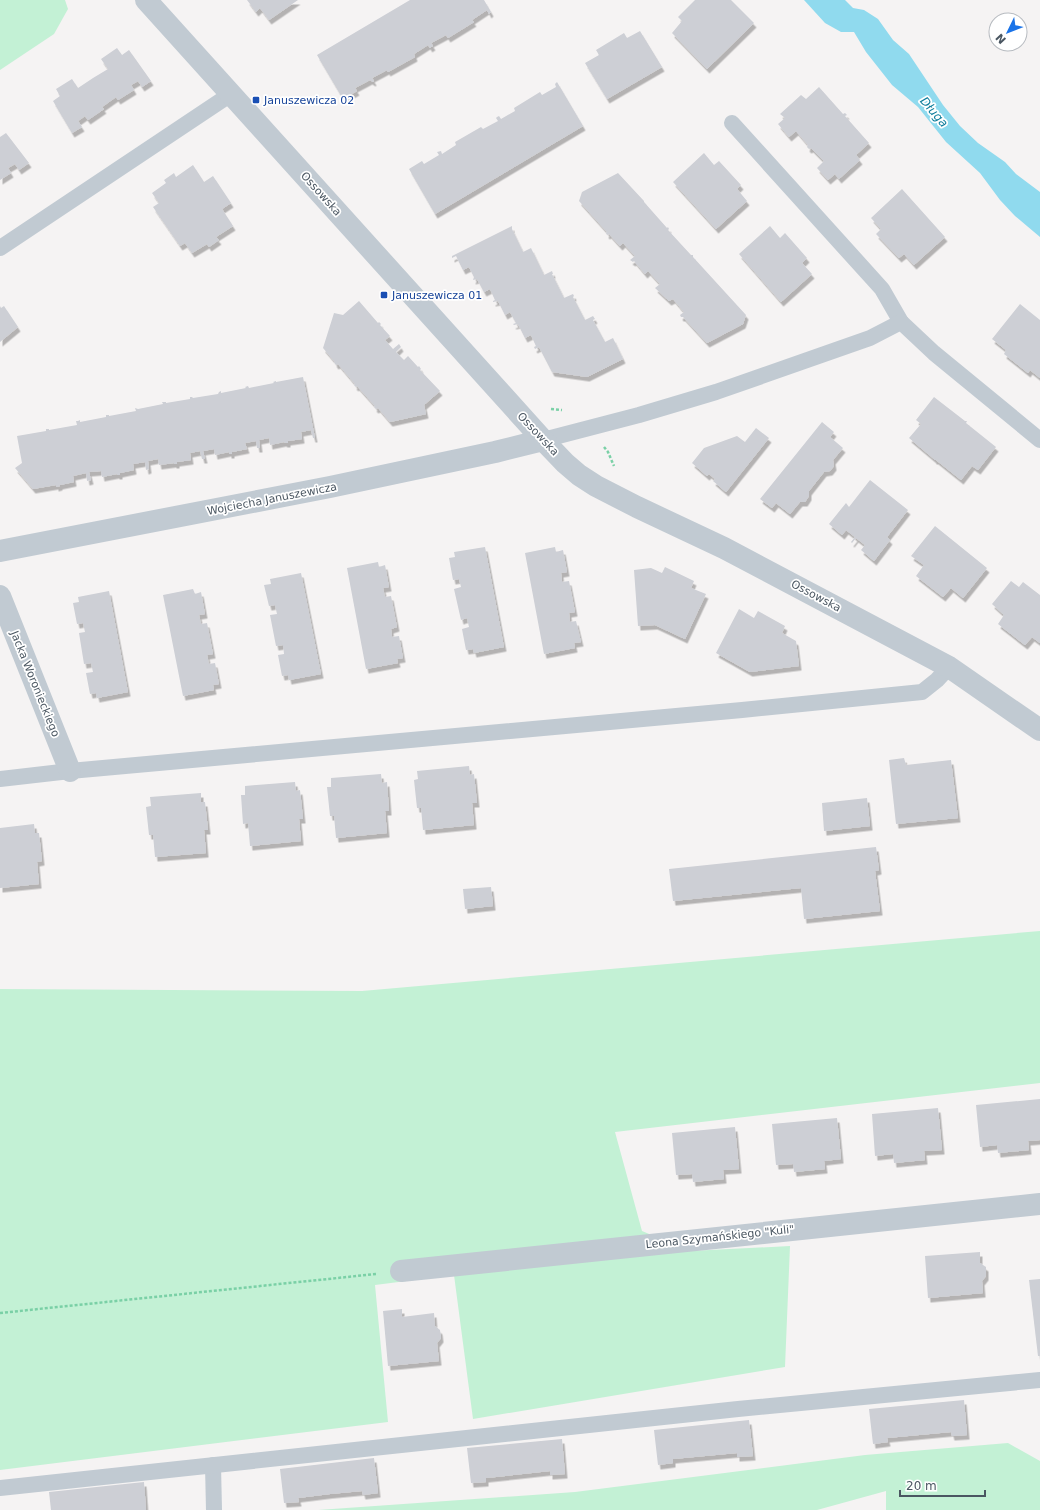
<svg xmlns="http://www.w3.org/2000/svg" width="1040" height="1510" font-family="'DejaVu Sans',sans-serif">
<defs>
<filter id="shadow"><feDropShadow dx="2.5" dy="4.5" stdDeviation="0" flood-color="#0004"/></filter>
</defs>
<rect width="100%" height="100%" fill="#f5f3f3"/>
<g fill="#c3f1d5">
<polygon points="0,0 65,0 68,9 54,34 0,70"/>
<polygon points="1040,931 1040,1083 615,1132 642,1231 690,1251 790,1246 785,1367 473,1419 454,1275 375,1285 388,1422 0,1470 0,989 362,991"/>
<polygon points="1008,1443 1040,1461 1040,1510 886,1510 886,1491 817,1510 318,1510 575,1492 865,1455"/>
</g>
<polygon fill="#90daee" points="804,0 845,0 853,8 864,10 878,19 893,40 909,54 943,105 960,126 978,143 1005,162 1016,174 1040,192 1040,237 1015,216 1000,200 980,173 946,142 918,107 892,85 866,52 854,32 841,32 825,23"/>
<g fill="#cdcfd5" filter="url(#shadow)">
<polygon points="247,0 298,0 269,20 260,8 256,12"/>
<polygon points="410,0 484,0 491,12 489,14 487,10 472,20 474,22 448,38 446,35 431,43 433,46 431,47 430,48 428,45 414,54 415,57 388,72 387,70 372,78 374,81 373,82 370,80 355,88 357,91 343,99 317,55"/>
<polygon points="695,0 731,0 754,23 707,69 672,33 682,21 678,17"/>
<polygon points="640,31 662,67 607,99 585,63 599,55 596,50 624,33 627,38"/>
<polygon points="117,48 122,55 129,50 151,81 142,87 138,81 131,85 134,90 118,100 116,97 102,107 104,109 88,120 85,116 78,121 82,127 72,133 53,101 60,96 56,89 72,79 78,88 93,78 108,69 101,59"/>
<polygon points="557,82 583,126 435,214 409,169 422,161 424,164 439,155 437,152 441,151 442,154 456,145 455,142 481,127 483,129 498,121 496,118 497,117 499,116 501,119 515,111 514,108 540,92 542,95 556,87 555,84"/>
<polygon points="819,87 843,114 845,113 847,115 845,116 869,143 856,155 860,160 839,179 835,174 828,180 817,168 824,161 811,148 809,149 807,147 808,145 796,131 789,137 778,124 785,118 780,114 801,95 806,99"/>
<polygon points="6,133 29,163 19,170 15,164 8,168 11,173 0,180 0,137"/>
<polygon points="704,153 714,165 719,161 741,185 737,189 747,201 716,229 673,182"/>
<polygon points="193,165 204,182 213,176 231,203 222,209 233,226 216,237 219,240 209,247 207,244 192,253 185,243 180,246 153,207 159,203 152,193 166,183 164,180 174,173 176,177"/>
<polygon points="618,173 644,201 644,202 667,228 668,227 669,229 668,230 691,255 693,255 693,257 746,315 743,324 707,343 683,317 681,317 680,315 684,312 673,299 669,301 655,288 660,284 648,271 645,274 634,261 633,262 630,260 635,256 623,243 620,246 609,234 607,235 606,233 607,232 579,201 582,192"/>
<polygon points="902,189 945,237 914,265 904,254 899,258 876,234 881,229 871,218"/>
<polygon points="512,226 512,229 523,252 531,248 544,275 552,271 553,274 552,274 564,298 573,294 574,296 573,297 585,320 593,316 595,319 593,320 605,342 613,338 623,359 587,377 552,372 539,347 535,349 534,347 536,346 531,335 525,338 518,324 514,325 513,324 516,323 510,312 505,315 498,301 493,302 493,301 495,300 490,289 484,292 477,279 473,280 474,277 469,267 463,270 456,256 452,258 452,256"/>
<polygon points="770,226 780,238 785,233 807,258 802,263 812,274 781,302 739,254"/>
<polygon points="359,301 378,323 379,322 381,324 380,325 390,336 385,340 393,349 399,344 401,347 396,352 404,360 408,356 418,367 419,366 421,369 420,370 440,391 424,405 426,414 390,422 378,408 376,409 374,407 375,406 357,386 356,387 354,385 355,384 338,364 336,365 334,362 335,362 323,348 334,313 343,315"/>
<polygon points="1020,304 1040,320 1040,378 1030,370 1028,373 1004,354 1006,350 992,339"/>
<polygon points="0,306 1,308 4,306 18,327 0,342"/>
<polygon points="303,377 315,438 313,438 311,430 301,432 302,439 288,441 288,443 285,443 284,442 270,445 269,438 259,440 260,448 257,448 256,441 245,443 247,449 232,452 232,454 229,454 229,452 215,455 214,449 203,451 205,459 202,459 200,451 190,453 191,460 177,462 177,464 174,464 174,463 159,465 158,459 148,461 149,469 146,470 145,462 133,464 134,470 120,473 120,475 117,475 117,474 102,477 101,471 89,472 91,480 87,481 86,473 73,476 74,482 60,485 60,486 56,487 56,485 33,489 15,468 22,463 17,436 46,431 46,429 49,429 49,430 77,425 76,421 78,421 80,420 80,422 106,417 106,415 109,415 109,416 136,411 135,408 138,409 163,404 162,402 166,402 166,403 190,399 190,397 192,397 193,398 218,394 219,392 221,391 221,393 246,388 245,387 248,386 249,388 274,383 273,382 276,381 276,382"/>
<polygon points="934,397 965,421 967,421 966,423 996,447 978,470 972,466 961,480 936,460 934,460 934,459 909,438 921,424 916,420"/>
<polygon points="822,422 834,432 830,437 843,448 833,460 834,466 830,471 824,472 809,491 809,496 805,502 800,502 790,514 776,503 772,508 760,499"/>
<polygon points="756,428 769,438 726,492 713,481 715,479 709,474 707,476 692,463 704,448 737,436 745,442"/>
<polygon points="870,480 908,510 887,537 890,540 874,561 861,550 865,545 856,538 852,543 851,542 855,537 846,530 842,535 829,524 846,503 849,507"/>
<polygon points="935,526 987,568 963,598 951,588 943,597 916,576 924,565 911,556"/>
<polygon points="485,547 504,647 474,653 473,649 466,650 462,629 469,627 467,618 461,620 454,589 461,587 459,579 453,580 449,558 455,557 454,552"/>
<polygon points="555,547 556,552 563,550 567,572 561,573 562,582 569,581 575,612 569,613 570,622 576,621 581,642 574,643 575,648 544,654 525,553"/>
<polygon points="378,562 379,567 385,565 389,587 383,588 385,597 391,596 397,627 391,629 392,637 399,636 403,658 397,659 398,663 366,669 347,568"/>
<polygon points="665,567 694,581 691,588 706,594 685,639 655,625 638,626 634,570 651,568 662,573"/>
<polygon points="301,573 321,674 289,680 288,675 282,676 278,655 284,654 283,645 276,646 270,615 277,614 275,605 269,606 264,585 271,584 270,579"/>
<polygon points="1011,581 1019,587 1023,582 1040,595 1040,643 1032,637 1025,645 998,624 1004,615 992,604"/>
<polygon points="193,589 195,594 201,592 205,614 199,615 201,624 207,623 213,654 207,655 209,664 215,663 219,684 213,685 214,690 183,696 163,595"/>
<polygon points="109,591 128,692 97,698 96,693 90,694 86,673 93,672 91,663 84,664 79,633 85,632 83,623 77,624 73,603 79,602 78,597"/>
<polygon points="739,609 754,618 758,611 785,626 782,633 796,641 799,666 750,672 716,653"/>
<polygon points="904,758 906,765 951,760 958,818 896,824 889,760"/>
<polygon points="469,766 470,775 474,774 477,803 472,803 474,825 423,830 421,808 417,808 414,780 418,779 417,771"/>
<polygon points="381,774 382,783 387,782 389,811 385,811 387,833 336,838 334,816 330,816 327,787 331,787 331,778"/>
<polygon points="295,782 296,791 300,790 303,819 299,819 301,841 250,846 248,823 243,824 241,795 245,795 245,786"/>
<polygon points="201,793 201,802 205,802 208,830 204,830 206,853 155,857 153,835 149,835 146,807 151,806 150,797"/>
<polygon points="867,798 870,826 824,831 822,803"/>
<polygon points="34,824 35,833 39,833 42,861 37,862 39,884 0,888 0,828"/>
<polygon points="876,847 879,870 875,871 880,911 804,919 801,888 673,901 669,869"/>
<polygon points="491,887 493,906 465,909 463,889"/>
<polygon points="1040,1099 1040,1140 1028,1141 1029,1150 998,1153 997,1145 980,1147 976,1105"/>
<polygon points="938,1108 942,1150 924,1151 925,1160 894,1163 893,1154 875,1156 872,1114"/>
<polygon points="837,1118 841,1159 824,1161 825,1169 794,1172 793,1164 776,1165 772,1124"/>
<polygon points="735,1127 739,1169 723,1170 724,1179 693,1182 692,1174 676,1175 672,1133"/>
<polygon points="980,1252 980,1263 986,1267 986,1276 982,1281 983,1293 928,1298 925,1256"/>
<polygon points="1040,1279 1040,1356 1038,1356 1029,1280"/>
<polygon points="402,1309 402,1317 434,1313 435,1326 440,1330 441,1338 437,1343 439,1361 388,1366 383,1311"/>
<polygon points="964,1400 967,1435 952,1436 951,1432 887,1438 888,1442 873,1444 869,1409"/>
<polygon points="749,1420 753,1456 737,1457 737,1453 673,1459 673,1463 658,1465 654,1430"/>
<polygon points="562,1439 565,1474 550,1475 550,1471 486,1478 486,1482 471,1483 467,1448"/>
<polygon points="374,1458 378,1493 363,1495 362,1491 330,1494 298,1498 299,1502 284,1503 280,1469"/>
<polygon points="144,1482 146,1510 51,1510 49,1492"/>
</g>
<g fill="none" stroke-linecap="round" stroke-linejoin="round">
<g stroke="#7ad0a6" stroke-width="2.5" stroke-dasharray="3 2" stroke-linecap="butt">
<polyline points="551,409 562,410"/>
<polyline points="604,447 608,452 614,466"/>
<polyline points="0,1313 376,1274"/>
</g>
<g stroke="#c1cad2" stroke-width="16">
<polyline points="732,123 882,289 901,322"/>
<polyline points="0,248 231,94"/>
<polyline points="543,440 639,415 716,392 870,338 901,322 934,353 1040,440"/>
<polyline points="0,779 70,771 742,710 922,692 937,680 949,667"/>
<polyline points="213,1465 214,1510"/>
<polyline points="0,1488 738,1409 1040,1380"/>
</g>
<g stroke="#c1cad2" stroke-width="22">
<polyline points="146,0 543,440 565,463 579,475 596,486 637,507 724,548 949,667 1040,730"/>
<polyline points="0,551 330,487 495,452 543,440"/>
<polyline points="0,596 70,771"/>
<polyline points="401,1271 1040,1204"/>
</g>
</g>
<g fill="#1a4fb4" stroke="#fff" stroke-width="1.5">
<rect x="252" y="96" width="8" height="8" rx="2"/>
<rect x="380" y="291" width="8" height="8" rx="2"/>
</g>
<g text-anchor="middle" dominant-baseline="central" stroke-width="3.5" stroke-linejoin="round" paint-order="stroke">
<g font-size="11" fill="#164399" stroke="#fff" text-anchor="start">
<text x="264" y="100">Januszewicza 02</text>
<text x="392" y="295">Januszewicza 01</text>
</g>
<g font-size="11" fill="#4a5661" stroke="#fff">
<text transform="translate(321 194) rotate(48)">Ossowska</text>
<text transform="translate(538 434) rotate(47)">Ossowska</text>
<text transform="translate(272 499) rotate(-11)">Wojciecha Januszewicza</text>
<text transform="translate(816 596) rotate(28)">Ossowska</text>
<text transform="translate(35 684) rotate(68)">Jacka Woronieckiego</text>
<text transform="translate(720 1237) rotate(-6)">Leona Szymańskiego "Kuli"</text>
</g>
<g font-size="12" font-style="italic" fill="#0c7c9b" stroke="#fff">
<text transform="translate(934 112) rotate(49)">Długa</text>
</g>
</g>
<g transform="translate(1008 32) rotate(227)"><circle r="19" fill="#ffffff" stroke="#b7bbc0"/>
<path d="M0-3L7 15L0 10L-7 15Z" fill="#1a73e8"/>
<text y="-6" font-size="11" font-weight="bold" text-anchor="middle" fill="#4a5661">N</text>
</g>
<path d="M900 1490v6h85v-6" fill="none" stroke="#4a5661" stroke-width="2"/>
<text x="906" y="1490" font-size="12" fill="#4a5661" stroke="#ffffff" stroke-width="3" paint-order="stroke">20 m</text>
</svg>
